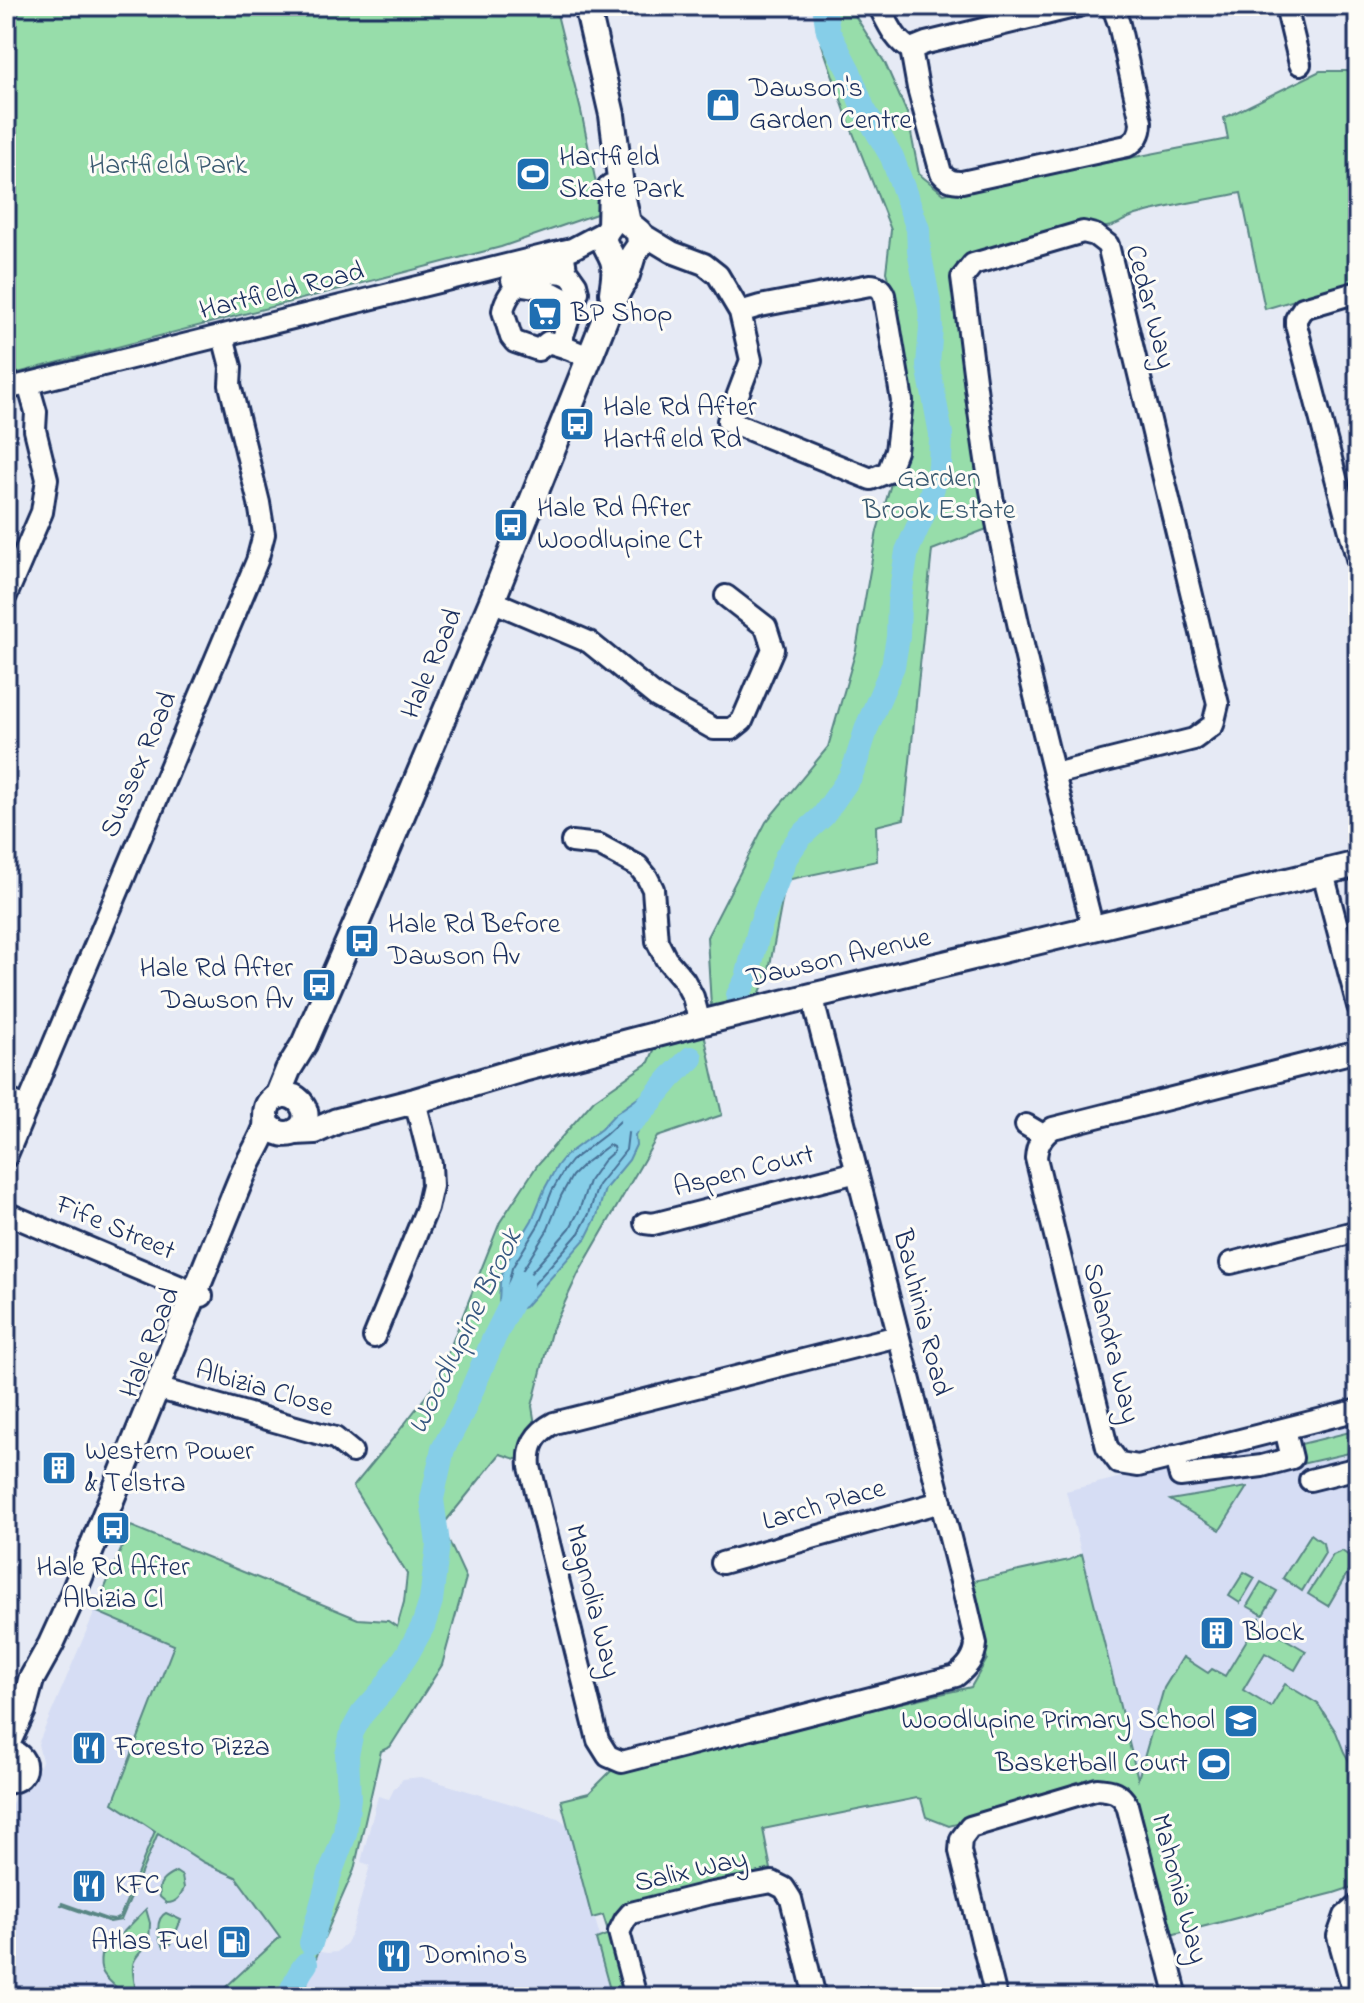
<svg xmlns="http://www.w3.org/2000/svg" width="1364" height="2003" font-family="'Indie Flower',sans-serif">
<rect width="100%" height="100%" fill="#e6eaf5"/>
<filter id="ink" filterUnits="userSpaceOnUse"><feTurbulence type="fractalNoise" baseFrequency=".0125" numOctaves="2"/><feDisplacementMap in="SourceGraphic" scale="16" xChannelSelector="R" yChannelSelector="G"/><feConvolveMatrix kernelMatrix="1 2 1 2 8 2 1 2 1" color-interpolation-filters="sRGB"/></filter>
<g filter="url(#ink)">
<g fill="#d6ddf4">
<polygon points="1358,1417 1358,1887 1175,1933 1066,1491"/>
<polygon points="95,1611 198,1655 216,1857 298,1940 319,1952 328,1953 337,1952 347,1943 352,1931 370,1865 361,1862 378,1796 389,1799 394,1789 403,1779 421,1777 558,1818 565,1823 568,1828 618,1997 6,1997 6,1817 12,1803 20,1792 32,1785 42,1761 38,1744"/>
</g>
<g fill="#97ddaa" stroke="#598684" stroke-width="2">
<polygon points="6,6 555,6 581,111 602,212 501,247 6,376"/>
<path d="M815,6h34l36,57 22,50 12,61 25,20 284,-55 -4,-21 96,-47h38v210l-93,28 -24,-116c-35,7 -71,12 -105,22 -18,6 -19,14 -41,12l-129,32 -9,5 35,263 -60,23 -28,269 -28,7 1,35 -91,19 -17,91 -18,43 -48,15 19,86 -65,22 -79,137 -27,58 -19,74 3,19c-10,11 -15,22 -13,36l-22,-7 -58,72 24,52 -24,87 -52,82 -9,4 -27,119 -34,77 -13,36 3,14h-95l65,-60 -44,-60 -33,-15 -45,-29 -37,87 -11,2 -49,-17 1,-2 45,16 7,1 6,-3 35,-86 -42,-28 61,-158 -79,-34 36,-85 227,93 30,2 9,6 7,-25 3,-28 -54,-87 46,-56 37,-48 64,-161 38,-58 56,-64 55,-38 9,-21 53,-35 -4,-69 59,-115 62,-75 28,-97 21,-119 32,-108 -8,-100 -15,-51 5,-42 -43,-110 -31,-90z"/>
<polygon points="1358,1430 1358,1451 1301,1464 1297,1445"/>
<polygon points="1247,1487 1220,1530 1170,1500"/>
<polygon points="1311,1534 1323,1543 1325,1553 1302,1591 1283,1578"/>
<polygon points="1342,1551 1355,1560 1328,1606 1308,1594 1333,1555"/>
<polygon points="1082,1554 1138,1779 1164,1688 1183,1657 1208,1673 1212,1669 1225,1676 1260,1618 1263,1626 1306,1651 1295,1670 1265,1653 1243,1690 1271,1707 1285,1684 1318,1704 1336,1732 1344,1752 1358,1776 1358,1885 1334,1893 1159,1938 1120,1800 1097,1789 949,1826 926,1817 921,1799 917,1798 763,1829 771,1869 629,1907 625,1920 636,1997 612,1997 596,1939 609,1934 603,1915 592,1918 561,1800 589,1793 614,1768 971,1687 987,1659 969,1582 1069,1560"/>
<polygon points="1244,1572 1255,1578 1240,1603 1229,1596"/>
<polygon points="1261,1582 1277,1591 1263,1615 1247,1606"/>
<path d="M176,1872l6,4 2,12c-3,8 -7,15 -17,15l-7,-6c-3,-15 4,-19 16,-25z"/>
<path d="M146,1909l4,14 -1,21c-23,20 -16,23 -13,49l-2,4h-10c-10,-17 -27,-18 -23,-42z"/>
<path d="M166,1913l15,7 -10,24 -7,3c-7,-8 -9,-29 2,-34z"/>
</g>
<polygon fill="#86cee8" stroke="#5b8eb1" stroke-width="2" points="648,1091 659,1100 639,1128 635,1136 636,1145 629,1160 605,1189 597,1216 586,1238 525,1307 514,1311 504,1311 499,1303 500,1282 505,1265 532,1220 545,1188 557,1166 565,1156 601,1129 615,1114"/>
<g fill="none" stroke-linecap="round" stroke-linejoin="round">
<g stroke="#466f95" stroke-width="2">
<polygon points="630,1112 634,1113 636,1116 628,1133 626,1150 598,1185 589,1214 579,1233 520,1300 512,1304 509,1303 507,1290 512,1268 539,1224 552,1191 564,1170 571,1161 605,1135"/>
<polygon points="609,1145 613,1147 614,1151 603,1161 589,1181 579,1211 570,1228 529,1275 524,1276 522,1271 548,1229 561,1196 572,1176 584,1164"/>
</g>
<g stroke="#86cee8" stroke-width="24">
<polyline points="738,995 747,978 760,926 786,857 800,837 823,816 850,777 856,762 867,727 893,666 898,637 899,602 907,551 927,506 940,466 941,434 928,365 931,327 930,308 919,251 918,229 892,157 863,108 849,71 828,31 824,6"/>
<polyline points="632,1121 642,1112 671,1077 691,1058"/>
<polyline points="311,1943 330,1874 345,1834 349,1798 347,1755 352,1732 362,1714 384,1689 408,1653 423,1626 431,1601 438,1544 432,1499 443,1449 463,1411 494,1338 522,1282"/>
<path d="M287,1997c8,-11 10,-23 19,-33"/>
</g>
<g stroke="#1b2f5e" stroke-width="26">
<g id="minor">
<path d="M879,6c8,15 16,36 32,43l7,39 23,85c6,7 10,9 21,9l165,-36c10,-5 14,-13 14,-24l-22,-98 -5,-14 -5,-4"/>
<polyline points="1286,6 1300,64"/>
<polyline points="911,49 926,43 1078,6"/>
<path d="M639,232l33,20 32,12 14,11 22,37 11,48 -23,61 143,58 17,-7 8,-21 6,-50 -18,-106c-3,-7 -7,-10 -14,-10l-110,21 -20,6"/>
<polyline points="563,251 566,270 576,284 578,292 561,341 567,348 591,358"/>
<path d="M516,278c19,4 36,-13 54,-2"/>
<path d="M525,279c-10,6 -20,20 -22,32l8,26 4,5 23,8 10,-8 19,6"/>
<path d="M512,280l6,5c16,0 41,7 52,20v10"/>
<polyline points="1358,292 1303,308 1296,319 1296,325 1358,562"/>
<polyline points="6,389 563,251 572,249 606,231"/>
<polyline points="6,596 42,512 47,479 35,430 36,412 28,384"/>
<polyline points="492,601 589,642 657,697 714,729 732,729 742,721 773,649 766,627 726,596"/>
<path d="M1054,774l140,-35 19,-14 5,-21 -110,-459 -13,-10 -12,-3 -110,32 -11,14c10,73 17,146 30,218 27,146 65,289 101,433"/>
<polyline points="572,842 599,845 638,866 647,877 653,889 657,941 666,959 684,980 693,997 700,1023"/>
<polyline points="1323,873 1358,1006"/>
<path d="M814,996l2,16 148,581 12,51c-1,14 -9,23 -20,32l-334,86 -14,-6 -10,-16 -68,-273c-2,-21 5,-34 24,-44l344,-87"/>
<path d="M1358,1051l-305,77c-11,8 -16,16 -17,30l71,289 12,16 19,3 220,-56"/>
<polyline points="6,1099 26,1107"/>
<polyline points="1026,1125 1043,1135"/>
<polyline points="6,1157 257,561 264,534 259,503 230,385 231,367 223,336"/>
<polyline points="6,1213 202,1296"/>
<polyline points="645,1223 653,1224 857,1172"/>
<polyline points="1231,1263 1358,1231"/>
<polyline points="374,1337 427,1208 432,1186 431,1164 415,1101"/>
<polyline points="156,1388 335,1438 352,1452"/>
<polyline points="1175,1456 1180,1476 1262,1466 1292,1458 1285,1429"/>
<polyline points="1310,1480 1358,1468"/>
<polyline points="722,1563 941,1502"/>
<polyline points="636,1997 619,1932 625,1920 631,1913 707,1894 772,1882 784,1888 791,1899 815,1997"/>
<path d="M996,1997l-36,-146 1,-12 9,-12 127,-38c15,1 23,3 30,16l50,192"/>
<polyline points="1355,1997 1338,1936 1345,1916 1358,1905"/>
</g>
</g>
<g stroke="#1b2f5e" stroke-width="30">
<g id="major">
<path d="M611,187l-1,39c-12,15 -3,19 2,32 5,10 1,25 0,35"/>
<polyline points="277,1097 288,1070 304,1044 357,922 492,601 611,304 627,275 633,255 640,245 639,232 628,223 622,194 612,115 587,6"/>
<polyline points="295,1132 315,1131 337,1121 415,1101 523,1069 700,1023 1358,864"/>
<path d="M6,1746l17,-36 8,-30 20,-36 16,-35 159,-393c8,-19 15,-40 25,-58 5,-9 10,-18 14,-28 4,-10 -3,-20 6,-29 9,-10 25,-7 32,5 11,21 -17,40 -36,18"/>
<path d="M6,1752c23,2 23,27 0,29"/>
</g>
</g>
<use href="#minor" stroke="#fdfcf7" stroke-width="20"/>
<use href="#major" stroke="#fdfcf7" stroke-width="24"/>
</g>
</g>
<defs>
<g id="shop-square" transform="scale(1.8)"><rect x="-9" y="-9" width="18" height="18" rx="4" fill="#1f6fb2" stroke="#fdfcf7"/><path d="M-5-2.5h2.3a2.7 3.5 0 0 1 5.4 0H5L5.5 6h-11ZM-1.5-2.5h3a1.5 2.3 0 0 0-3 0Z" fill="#fff"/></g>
<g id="stadium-square" transform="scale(1.8)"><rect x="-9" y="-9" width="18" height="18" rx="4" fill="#1f6fb2" stroke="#fdfcf7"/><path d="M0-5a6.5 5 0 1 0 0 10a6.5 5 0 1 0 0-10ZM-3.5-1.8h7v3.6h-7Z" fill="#fff"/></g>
<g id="supermarket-square" transform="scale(1.8)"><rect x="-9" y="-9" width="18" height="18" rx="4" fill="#1f6fb2" stroke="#fdfcf7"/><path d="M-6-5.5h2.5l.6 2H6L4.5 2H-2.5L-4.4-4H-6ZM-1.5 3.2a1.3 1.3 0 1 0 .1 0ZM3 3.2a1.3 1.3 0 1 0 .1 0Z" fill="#fff"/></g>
<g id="bus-square" transform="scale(1.8)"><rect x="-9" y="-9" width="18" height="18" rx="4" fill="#1f6fb2" stroke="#fdfcf7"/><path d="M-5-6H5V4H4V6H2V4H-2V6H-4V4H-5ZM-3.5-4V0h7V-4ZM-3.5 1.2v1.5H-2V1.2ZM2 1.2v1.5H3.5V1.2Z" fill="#fff"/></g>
<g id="building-square" transform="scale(1.8)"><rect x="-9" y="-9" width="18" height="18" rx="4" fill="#1f6fb2" stroke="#fdfcf7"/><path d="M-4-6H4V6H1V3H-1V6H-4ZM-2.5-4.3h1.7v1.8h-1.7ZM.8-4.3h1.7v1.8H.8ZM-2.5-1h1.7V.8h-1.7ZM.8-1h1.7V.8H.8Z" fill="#fff"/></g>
<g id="school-square" transform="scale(1.8)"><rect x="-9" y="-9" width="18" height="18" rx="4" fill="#1f6fb2" stroke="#fdfcf7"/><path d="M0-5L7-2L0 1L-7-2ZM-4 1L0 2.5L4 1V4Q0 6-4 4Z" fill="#fff"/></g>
<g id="restaurant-square" transform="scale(1.8)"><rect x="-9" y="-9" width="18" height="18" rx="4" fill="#1f6fb2" stroke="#fdfcf7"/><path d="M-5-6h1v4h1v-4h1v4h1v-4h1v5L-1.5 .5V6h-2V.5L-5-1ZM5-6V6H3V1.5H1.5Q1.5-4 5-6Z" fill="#fff"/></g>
<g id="fuel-square" transform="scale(1.8)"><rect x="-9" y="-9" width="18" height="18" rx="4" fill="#1f6fb2" stroke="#fdfcf7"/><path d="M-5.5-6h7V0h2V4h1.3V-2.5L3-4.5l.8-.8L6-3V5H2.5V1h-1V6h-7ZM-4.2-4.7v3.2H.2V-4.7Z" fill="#fff"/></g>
</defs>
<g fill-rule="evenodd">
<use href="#shop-square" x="723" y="105"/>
<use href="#stadium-square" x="533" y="174"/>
<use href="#supermarket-square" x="545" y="314"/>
<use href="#bus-square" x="577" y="424"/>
<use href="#bus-square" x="511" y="525"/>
<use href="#bus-square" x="362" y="941"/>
<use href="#bus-square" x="319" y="985"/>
<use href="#building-square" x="59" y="1468"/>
<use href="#bus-square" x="113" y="1528"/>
<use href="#building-square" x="1217" y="1633"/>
<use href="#school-square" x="1241" y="1721"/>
<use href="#restaurant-square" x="89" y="1748"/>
<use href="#stadium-square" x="1214" y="1764"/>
<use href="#restaurant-square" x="89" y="1886"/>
<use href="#fuel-square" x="234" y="1942"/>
<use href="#restaurant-square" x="394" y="1956"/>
</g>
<g text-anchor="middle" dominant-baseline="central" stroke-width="6" stroke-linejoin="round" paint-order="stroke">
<g font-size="28" fill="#1b2f5e" stroke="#fdfcf7" text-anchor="start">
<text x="749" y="89">Dawson's<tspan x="749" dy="32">Garden Centre</tspan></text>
<text x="559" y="158">Hartfield<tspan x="559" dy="32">Skate Park</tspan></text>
<text x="571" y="314">BP Shop</text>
<text x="603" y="408">Hale Rd After<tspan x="603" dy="32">Hartfield Rd</tspan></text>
<text x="537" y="509">Hale Rd After<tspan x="537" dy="32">Woodlupine Ct</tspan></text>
<text x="388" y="925">Hale Rd Before<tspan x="388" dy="32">Dawson Av</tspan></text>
<text x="293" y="969" text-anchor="end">Hale Rd After<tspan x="293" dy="32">Dawson Av</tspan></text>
<text x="85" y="1452">Western Power<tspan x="85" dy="32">&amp; Telstra</tspan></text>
<text x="113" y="1568" text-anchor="middle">Hale Rd After<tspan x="113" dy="32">Albizia Cl</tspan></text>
<text x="1243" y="1633">Block</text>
<text x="1215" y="1721" text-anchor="end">Woodlupine Primary School</text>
<text x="115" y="1748">Foresto Pizza</text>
<text x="1188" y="1764" text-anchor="end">Basketball Court</text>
<text x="115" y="1886">KFC</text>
<text x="208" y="1942" text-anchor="end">Atlas Fuel</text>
<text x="420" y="1956">Domino's</text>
</g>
<g font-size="28" fill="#3a5a71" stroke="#fdfcf7">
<text x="168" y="166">Hartfield Park</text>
<text x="939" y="479">Garden<tspan x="939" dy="32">Brook Estate</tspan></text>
</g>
<g font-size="28" fill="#1b2f5e" stroke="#fdfcf7">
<text transform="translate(282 292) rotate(-14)">Hartfield Road</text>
<text transform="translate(1149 307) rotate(75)">Cedar Way</text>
<text transform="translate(433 664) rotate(-67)">Hale Road</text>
<text transform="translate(140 765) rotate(-67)">Sussex Road</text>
<text transform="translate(839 959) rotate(-13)">Dawson Avenue</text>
<text transform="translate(744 1172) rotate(-14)">Aspen Court</text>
<text transform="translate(115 1229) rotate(23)">Fife Street</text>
<text transform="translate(921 1313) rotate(76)">Bauhinia Road</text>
<text transform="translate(151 1343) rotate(-68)">Hale Road</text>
<text transform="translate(1110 1343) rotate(76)">Solandra Way</text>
<text transform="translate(264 1390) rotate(16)">Albizia Close</text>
<text transform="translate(824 1506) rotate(-16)">Larch Place</text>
<text transform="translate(592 1601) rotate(76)">Magnolia Way</text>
<text transform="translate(691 1872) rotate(-13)">Salix Way</text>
<text transform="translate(1178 1889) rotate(75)">Mahonia Way</text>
</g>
<g font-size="30" font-style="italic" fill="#365780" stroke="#fdfcf7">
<text transform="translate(466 1332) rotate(-64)">Woodlupine Brook</text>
</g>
</g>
<rect width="1364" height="2003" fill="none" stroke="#fdfcf7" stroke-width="32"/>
<rect x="16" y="16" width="1332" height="1971" fill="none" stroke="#1b2f5e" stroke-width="3" filter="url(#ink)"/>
</svg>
